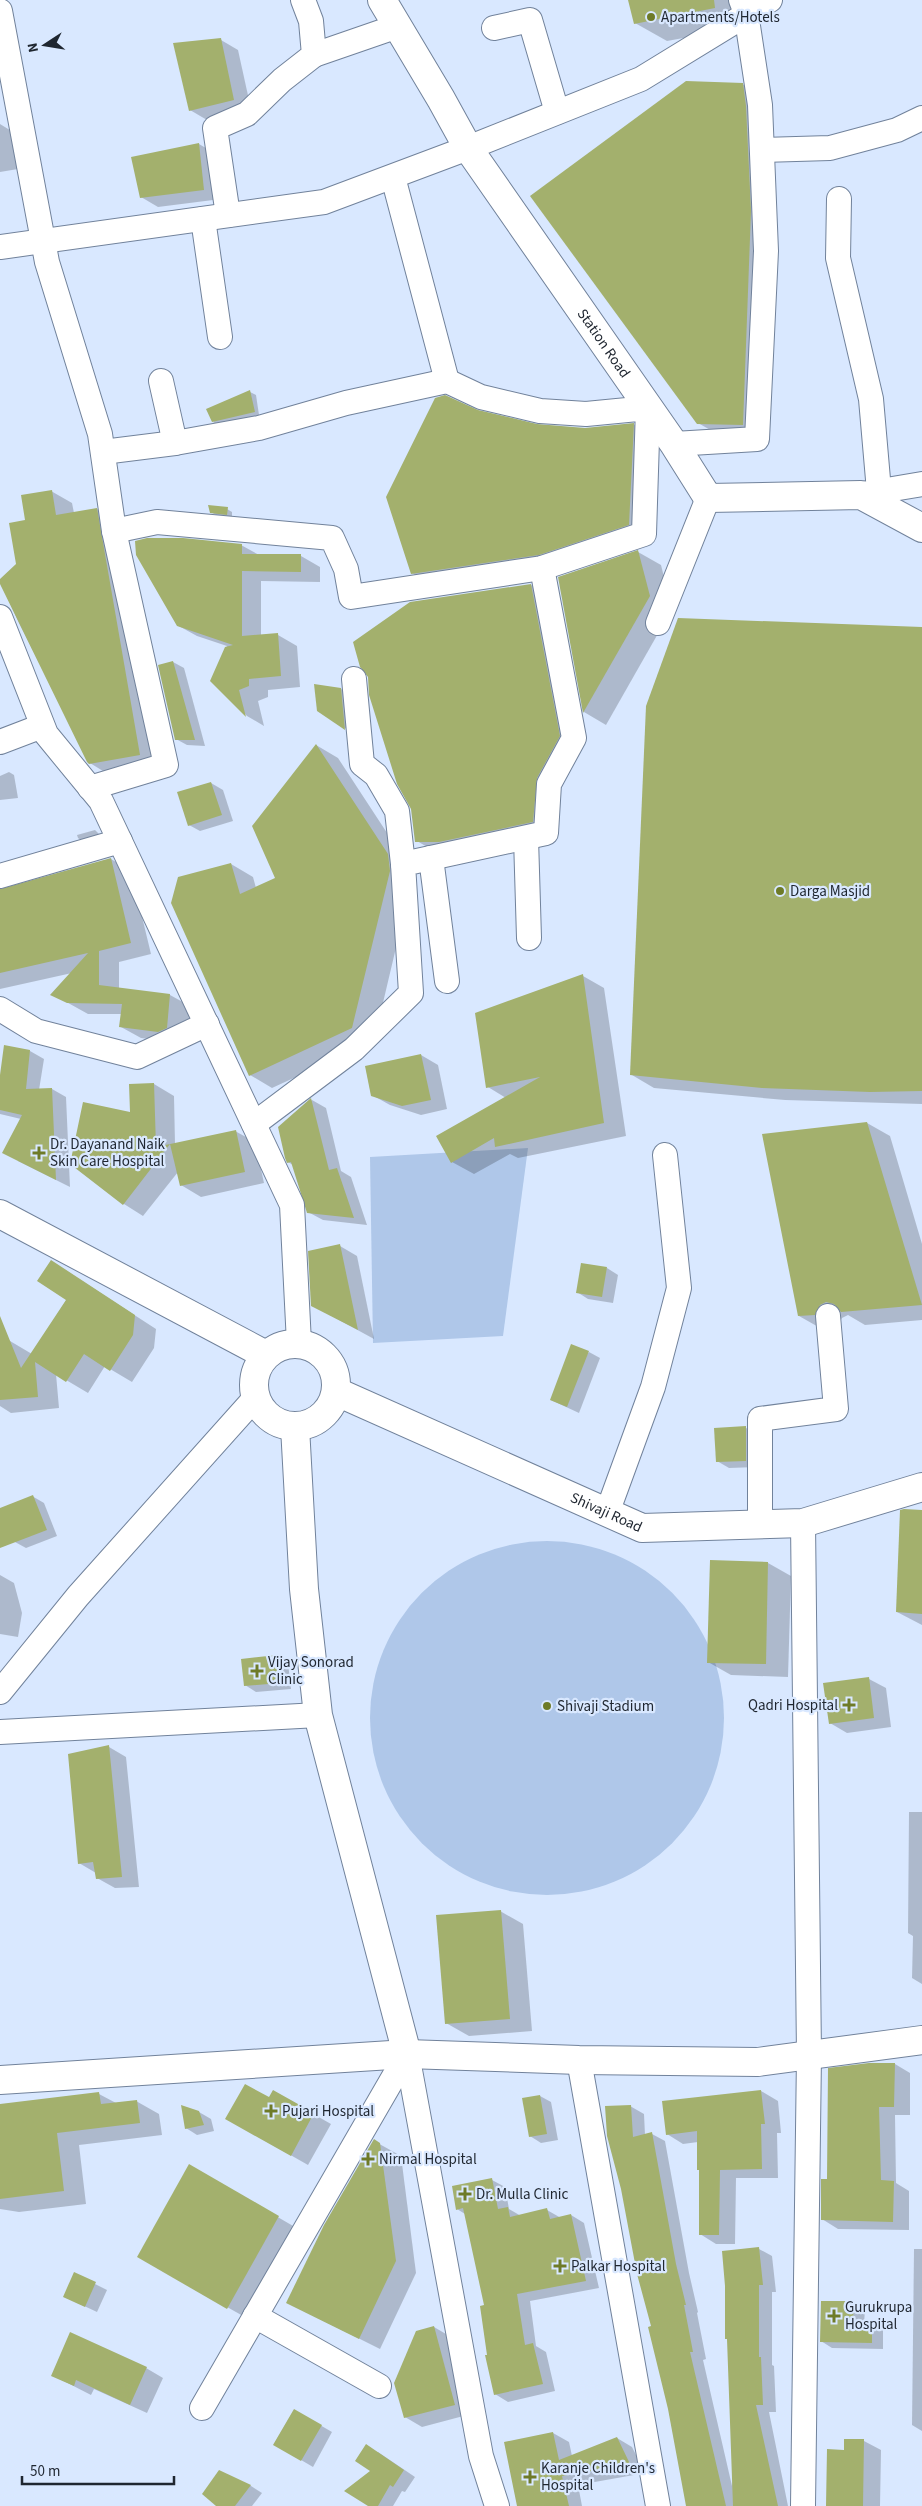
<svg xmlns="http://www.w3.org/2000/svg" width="922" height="2506" font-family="'Source Sans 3',sans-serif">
<rect width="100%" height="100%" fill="#d9e8ff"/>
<g fill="#afc7e9">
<polygon points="528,1148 503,1336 373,1343 370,1157"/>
<circle cx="547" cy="1718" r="177"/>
</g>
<g fill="#0003">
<polygon points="629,0 733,0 738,28 667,41 635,23"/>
<polygon points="221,40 238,50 251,109 207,120 190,110"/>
<polygon points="742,84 765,97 766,438 721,436 698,423"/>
<polygon points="0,124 13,132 18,169 0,172"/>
<polygon points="199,144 216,154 221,199 158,207 141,197"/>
<polygon points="250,392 256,395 259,415 218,425 213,422"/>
<polygon points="477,412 537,426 585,429 633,424 656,437 651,537 435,586 412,573"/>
<polygon points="51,491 72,503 74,513 97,509 118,521 160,767 111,776 90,763 19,623 0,581 17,564 27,521"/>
<polygon points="227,509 232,512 232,517 216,515 211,512"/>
<polygon points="241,545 259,555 301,556 320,567 320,582 261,581 261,636 278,635 297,646 300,687 268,690 268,697 258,701 264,726 247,716 212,680 227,646 197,636 177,625"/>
<polygon points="638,552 661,565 672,609 606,725 584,712 559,578"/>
<polygon points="531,585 553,598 582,749 559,791 555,834 439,854 417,841"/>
<polygon points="922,628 922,1104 785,1100 654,1088 632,1075"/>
<polygon points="173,662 184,668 205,746 187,745 176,739"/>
<polygon points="341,689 352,696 356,735 318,711"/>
<polygon points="316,745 338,758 410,868 411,884 374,1041 272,1088 250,1075 231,864 253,877 256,888 277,878"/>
<polygon points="9,772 14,775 18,798 0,800 0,776"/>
<polygon points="211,783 223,790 233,821 200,831 189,825"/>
<polygon points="95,830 101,836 83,842 78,838 77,835"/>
<polygon points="111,859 131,871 151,954 119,962 119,989 170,995 190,1006 187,1039 179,1043 141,1038 121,1027 122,1014 88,1014 52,994 72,973 0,989 0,890"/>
<polygon points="583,976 604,988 626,1136 518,1158 510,1154 474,1174 452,1162 506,1098 488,1087"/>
<polygon points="5,1047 30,1051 44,1059 39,1090 52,1089 66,1097 70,1187 18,1161 21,1119 0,1114 0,1082"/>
<polygon points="421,1055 438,1065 447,1109 421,1115 390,1105 372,1095"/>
<polygon points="154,1084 174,1096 175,1144 235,1131 255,1142 264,1183 201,1197 181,1185 178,1172 143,1216 124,1204 71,1164 131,1113"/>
<polygon points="312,1100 326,1108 341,1171 351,1177 367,1225 323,1220 308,1212 293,1165 288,1162 279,1128"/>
<polygon points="867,1123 890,1136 922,1244 922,1320 865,1325 848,1315 842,1318 837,1327 822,1329 799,1316"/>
<polygon points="340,1246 357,1256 374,1339 330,1315"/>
<polygon points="51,1261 156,1329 154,1348 132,1382 105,1366 88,1393 56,1374 59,1408 11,1413 0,1406 0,1342 10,1341 32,1354 67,1299"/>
<polygon points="607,1268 618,1275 613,1303 588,1299 577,1292"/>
<polygon points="589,1352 600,1358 579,1413 551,1400"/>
<polygon points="746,1428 757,1434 757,1467 729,1468 717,1461"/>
<polygon points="32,1496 44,1503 57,1536 26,1548 15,1542"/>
<polygon points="922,1512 922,1625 897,1612"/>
<polygon points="768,1563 791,1576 788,1677 731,1675 708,1662"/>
<polygon points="0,1575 14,1583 22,1613 18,1637 0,1634"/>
<polygon points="277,1657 288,1663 291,1689 256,1692 245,1685"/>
<polygon points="869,1679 886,1688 891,1727 847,1733 830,1723"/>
<polygon points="109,1747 126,1757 139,1887 115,1888 97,1878 96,1873 79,1863"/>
<polygon points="909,1812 922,1812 922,1984 912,1978 913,1936 908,1933"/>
<polygon points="500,1911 523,1924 532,2031 469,2036 446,2023"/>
<polygon points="895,2064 910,2073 910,2115 895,2115 896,2183 909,2191 909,2230 838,2229 822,2219 828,2180"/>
<polygon points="273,2091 331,2124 308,2165 227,2119 269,2099"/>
<polygon points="761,2091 778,2101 781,2133 777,2133 778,2178 736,2178 735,2244 716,2244 700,2234 701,2170 698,2142 683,2144 667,2134 663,2102"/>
<polygon points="99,2094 116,2103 136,2101 159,2114 162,2135 79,2145 86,2204 19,2212 0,2209 0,2105"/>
<polygon points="540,2096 551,2102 558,2140 541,2143 530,2136"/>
<polygon points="630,2106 644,2114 645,2135 652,2134 665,2141 689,2273 698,2312 697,2313 706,2359 703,2360 732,2486 759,2249 772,2256 776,2292 772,2292 772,2365 774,2366 776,2412 769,2412 788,2506 687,2506 653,2327 639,2274"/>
<polygon points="199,2112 211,2119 214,2131 197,2135 186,2128"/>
<polygon points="374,2141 401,2156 416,2273 380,2349 288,2303"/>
<polygon points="190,2166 300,2230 250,2320 139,2257"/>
<polygon points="492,2180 505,2187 509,2209 521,2216 547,2210 561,2218 571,2215 584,2223 599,2288 530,2301 536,2346 546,2352 555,2391 508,2402 495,2394 488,2356 486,2306 465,2214 457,2209"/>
<polygon points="914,2249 922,2249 922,2431 912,2425"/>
<polygon points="75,2274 107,2290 97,2312 65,2297"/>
<polygon points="853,2302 865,2309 864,2324 872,2324 883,2330 883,2349 832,2348 821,2341"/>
<polygon points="434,2327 451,2337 471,2414 422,2427 405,2417"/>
<polygon points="146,2368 163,2378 147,2413 94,2389 91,2395 52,2375"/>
<polygon points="294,2410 332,2432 313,2467 274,2444"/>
<polygon points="553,2433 569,2442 572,2456 617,2438 632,2447 645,2473 578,2485 582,2506 518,2506 505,2443"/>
<polygon points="845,2440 864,2441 881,2450 880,2506 827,2506 845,2451"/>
<polygon points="378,2452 415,2477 405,2492 402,2491 393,2506 370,2506 372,2471"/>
<polygon points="219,2472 251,2486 262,2493 252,2506 217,2506"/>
</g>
<g fill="#a3b06d">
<polygon points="628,0 714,0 715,8 634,24"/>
<polygon points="221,38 234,100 189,111 173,43"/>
<polygon points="686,81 743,83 746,106 751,211 743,425 697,424 530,196"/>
<polygon points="199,143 204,190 140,198 131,157"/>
<polygon points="250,390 255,412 212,422 206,409"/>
<polygon points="445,395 478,410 537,424 585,428 634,423 629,525 539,555 411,574 386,497 435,398"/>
<polygon points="52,490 56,515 97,508 140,755 89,764 87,762 0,584 0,579 16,564 9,523 25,520 21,495"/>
<polygon points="208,505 228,507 227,515 210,513"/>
<polygon points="147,538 183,538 242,544 242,554 301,554 301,572 242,571 242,636 278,633 281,676 249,679 249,686 239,690 246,717 210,681 225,647 233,645 177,626 136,555 135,541"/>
<polygon points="638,550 650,596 583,713 558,577"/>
<polygon points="531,584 560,736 537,778 533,822 439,842 415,842 411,809 397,784 369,695 368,677 360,667 353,642 410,602"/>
<polygon points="678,618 922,627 922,1091 870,1092 762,1088 630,1075 646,706"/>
<polygon points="173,661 195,740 175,740 158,665"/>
<polygon points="314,684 341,688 345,730 317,711"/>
<polygon points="316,744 388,854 390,871 352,1028 249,1076 171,903 178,877 231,863 240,894 275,878 252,826"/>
<polygon points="211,782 222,815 188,826 177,792"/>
<polygon points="111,858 131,943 99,951 99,985 170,994 167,1028 158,1032 119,1027 122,1004 67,1003 50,995 88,953 0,973 0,889"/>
<polygon points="583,974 604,1123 495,1147 494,1138 451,1163 436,1136 540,1077 486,1088 475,1013"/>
<polygon points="4,1045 30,1050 26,1089 52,1088 56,1180 2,1153 22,1115 0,1110 0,1075"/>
<polygon points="421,1054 431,1100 402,1106 371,1096 365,1066"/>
<polygon points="154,1083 156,1147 236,1130 245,1172 180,1186 170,1144 123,1205 70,1164 83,1102 130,1112 129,1084"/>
<polygon points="311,1098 329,1170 337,1168 354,1218 307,1213 291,1162 287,1163 285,1158 278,1127"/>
<polygon points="867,1122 922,1305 841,1312 834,1304 826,1302 820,1305 815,1315 798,1316 762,1134"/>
<polygon points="340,1244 358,1330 311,1306 308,1251"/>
<polygon points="51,1260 135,1315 133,1335 110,1371 84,1354 66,1382 35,1362 38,1397 0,1400 0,1316 21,1368 66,1300 37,1281"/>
<polygon points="581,1263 607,1267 602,1297 576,1293"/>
<polygon points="571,1344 589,1351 567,1407 550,1400"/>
<polygon points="746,1426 746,1461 716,1462 714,1428"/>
<polygon points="33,1495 47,1530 0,1548 0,1508"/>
<polygon points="904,1509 922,1510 922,1614 896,1612 900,1510"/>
<polygon points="710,1560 768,1562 766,1664 707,1663"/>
<polygon points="277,1655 280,1683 244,1686 241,1659"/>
<polygon points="869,1677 874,1718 829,1724 823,1683"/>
<polygon points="109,1745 122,1877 96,1879 93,1862 78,1864 68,1754"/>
<polygon points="501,1910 510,2019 445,2024 436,1915"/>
<polygon points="869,2063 895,2063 894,2107 879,2107 881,2180 894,2181 893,2222 821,2220 821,2179 827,2179 828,2068"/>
<polygon points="245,2084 269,2097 273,2090 314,2113 291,2156 225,2119"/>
<polygon points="761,2090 765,2124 761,2124 762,2169 720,2170 719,2235 699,2235 699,2170 697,2170 697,2131 666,2135 662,2101"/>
<polygon points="99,2092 101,2104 137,2100 140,2123 57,2133 64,2191 0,2199 0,2104"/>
<polygon points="540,2095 547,2134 529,2137 522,2098"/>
<polygon points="181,2105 199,2111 204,2125 185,2129"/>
<polygon points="631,2105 633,2137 652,2132 676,2264 686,2305 684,2305 693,2352 690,2352 726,2506 686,2506 668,2409 648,2327 651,2326 637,2274 621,2189 607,2136 605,2106"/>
<polygon points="374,2139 380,2143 396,2261 359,2339 286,2303 324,2225"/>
<polygon points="189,2164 279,2216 227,2309 137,2257"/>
<polygon points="492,2178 498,2209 508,2207 510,2217 547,2208 550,2219 571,2214 586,2281 517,2294 525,2345 533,2343 543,2384 494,2395 485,2355 487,2355 480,2306 484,2305 463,2208 456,2210 452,2186"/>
<polygon points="759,2247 763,2285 759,2285 759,2357 761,2357 763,2405 756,2405 778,2506 733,2506 727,2339 725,2339 725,2286 722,2251"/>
<polygon points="74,2272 96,2282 85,2307 63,2297"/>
<polygon points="821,2301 854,2301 853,2322 872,2323 872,2343 820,2342"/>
<polygon points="434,2326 455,2405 404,2418 394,2383 416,2331"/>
<polygon points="70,2332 147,2367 130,2405 76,2380 74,2386 51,2376"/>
<polygon points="294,2409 322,2425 301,2461 273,2445"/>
<polygon points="553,2432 559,2460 617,2437 630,2464 562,2476 569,2506 517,2506 504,2442"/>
<polygon points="844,2439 864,2439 863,2506 826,2506 827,2449 844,2450"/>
<polygon points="366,2444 404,2470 393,2487 390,2485 378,2506 368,2506 344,2491 370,2471 355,2461"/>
<polygon points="219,2470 251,2485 235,2506 216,2506 202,2494"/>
</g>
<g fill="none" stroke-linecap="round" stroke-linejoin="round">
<g stroke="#71829b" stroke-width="26">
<g id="minor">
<polyline points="0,11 47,262 100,434 114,531 166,765 90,788"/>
<polyline points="494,28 530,20 557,112"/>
<polyline points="314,55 398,26"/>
<polyline points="762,150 830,148 897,130 922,118"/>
<polyline points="393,177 447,381"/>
<polyline points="839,199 838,258 871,399 879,491"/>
<polyline points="228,215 215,128 247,114 282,80 314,55 311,21 303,0"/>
<polyline points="203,219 220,337"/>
<polyline points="0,247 324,202 468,148 641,79 770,0"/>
<polyline points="161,381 175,443"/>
<polyline points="674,444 757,439 766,251 760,105 746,13 741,0"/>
<polyline points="103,452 175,443 259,428 346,403 447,381 481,397 540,411 586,414 648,408 644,534 542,568 351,597 346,569 332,538 157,522 114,531"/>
<polyline points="863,494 922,484"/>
<polyline points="0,617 46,734 101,801 292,1205 299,1343"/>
<polyline points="658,623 708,498"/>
<polyline points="354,679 362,764 376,775 397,811 403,864"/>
<polyline points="0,742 42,726"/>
<polyline points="526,838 529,938"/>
<polyline points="431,858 447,981"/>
<polyline points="0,876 120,841"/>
<polyline points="0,1009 36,1031 137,1057 207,1024"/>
<polyline points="254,1124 354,1049 411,993 403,864 546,833 549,784 574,738 542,568"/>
<polyline points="607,1513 653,1387 679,1288 665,1155"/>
<polyline points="803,1523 809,2055 803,2506"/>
<polyline points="760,1525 760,1419 836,1409 828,1316"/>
<polyline points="0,1692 78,1596 256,1397"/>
<polyline points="0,1732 318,1715"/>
<polyline points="407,2054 481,2456 497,2506"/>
<polyline points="579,2060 658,2506"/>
<polyline points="255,2316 379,2386"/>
<polyline points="202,2408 407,2054"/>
</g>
</g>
<g stroke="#71829b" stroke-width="30">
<g id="major">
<path id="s1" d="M382,0l59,99 27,49 206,296 34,54 153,-3 61,33"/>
<polyline points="0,1214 266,1355"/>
<circle cx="295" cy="1385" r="41"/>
<path id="s2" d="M337,1392l305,136 161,-5 119,-36"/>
<polyline points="295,1427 304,1589 318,1715 407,2054"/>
<polyline points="0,2080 407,2054 579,2060 758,2062 922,2040"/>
</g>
</g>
<use href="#minor" stroke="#fff" stroke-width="24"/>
<use href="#major" stroke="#fff" stroke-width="28"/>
</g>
<g fill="#6e7b28" stroke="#d9e8ff" stroke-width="2">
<circle cx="651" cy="17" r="5"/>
<circle cx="780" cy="891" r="5"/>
<path d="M36.5 1145.5h5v5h5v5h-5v5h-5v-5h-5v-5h5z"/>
<path d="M254.5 1663.5h5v5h5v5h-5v5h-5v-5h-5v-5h5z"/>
<path d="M846.5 1697.5h5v5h5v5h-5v5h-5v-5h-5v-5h5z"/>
<circle cx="547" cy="1706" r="5"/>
<path d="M268.5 2103.5h5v5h5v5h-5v5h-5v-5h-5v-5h5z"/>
<path d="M365.5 2151.5h5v5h5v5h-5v5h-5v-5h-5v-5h5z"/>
<path d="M462.5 2186.5h5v5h5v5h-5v5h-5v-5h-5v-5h5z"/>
<path d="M557.5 2258.5h5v5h5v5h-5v5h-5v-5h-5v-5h5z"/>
<path d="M831.5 2308.5h5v5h5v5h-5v5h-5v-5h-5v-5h5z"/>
<path d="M527.5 2469.5h5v5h5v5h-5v5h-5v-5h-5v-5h5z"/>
</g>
<g text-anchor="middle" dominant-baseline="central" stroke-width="4.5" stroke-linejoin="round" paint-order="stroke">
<g font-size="15" fill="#1f2630" stroke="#d9e8ff" text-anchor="start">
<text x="661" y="17">Apartments/Hotels</text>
<text x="790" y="891">Darga Masjid</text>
<text x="50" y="1144">Dr. Dayanand Naik<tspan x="50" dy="17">Skin Care Hospital</tspan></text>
<text x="268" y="1662">Vijay Sonorad<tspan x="268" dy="17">Clinic</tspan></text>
<text x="838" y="1705" text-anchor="end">Qadri Hospital</text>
<text x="557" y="1706">Shivaji Stadium</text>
<text x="282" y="2111">Pujari Hospital</text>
<text x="379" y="2159">Nirmal Hospital</text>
<text x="476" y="2194">Dr. Mulla Clinic</text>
<text x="571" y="2266">Palkar Hospital</text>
<text x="845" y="2307">Gurukrupa<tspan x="845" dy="17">Hospital</tspan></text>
<text x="541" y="2468">Karanje Children's<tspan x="541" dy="17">Hospital</tspan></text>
</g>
<g font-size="15" fill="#1f2630" stroke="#d9e8ff">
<text stroke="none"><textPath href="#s1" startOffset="409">Station Road</textPath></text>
<text stroke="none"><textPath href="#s2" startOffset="295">Shivaji Road</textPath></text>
</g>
</g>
<g transform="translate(45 45) rotate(258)" stroke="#d9e8ff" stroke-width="4" paint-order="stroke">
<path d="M0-4L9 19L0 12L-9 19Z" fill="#1f2630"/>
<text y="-8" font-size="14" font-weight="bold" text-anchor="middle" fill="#1f2630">N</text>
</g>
<path d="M22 2476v8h152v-8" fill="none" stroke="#1f2630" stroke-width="2.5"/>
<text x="30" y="2476" font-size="15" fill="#1f2630" stroke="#d9e8ff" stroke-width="4" paint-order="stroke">50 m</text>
</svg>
